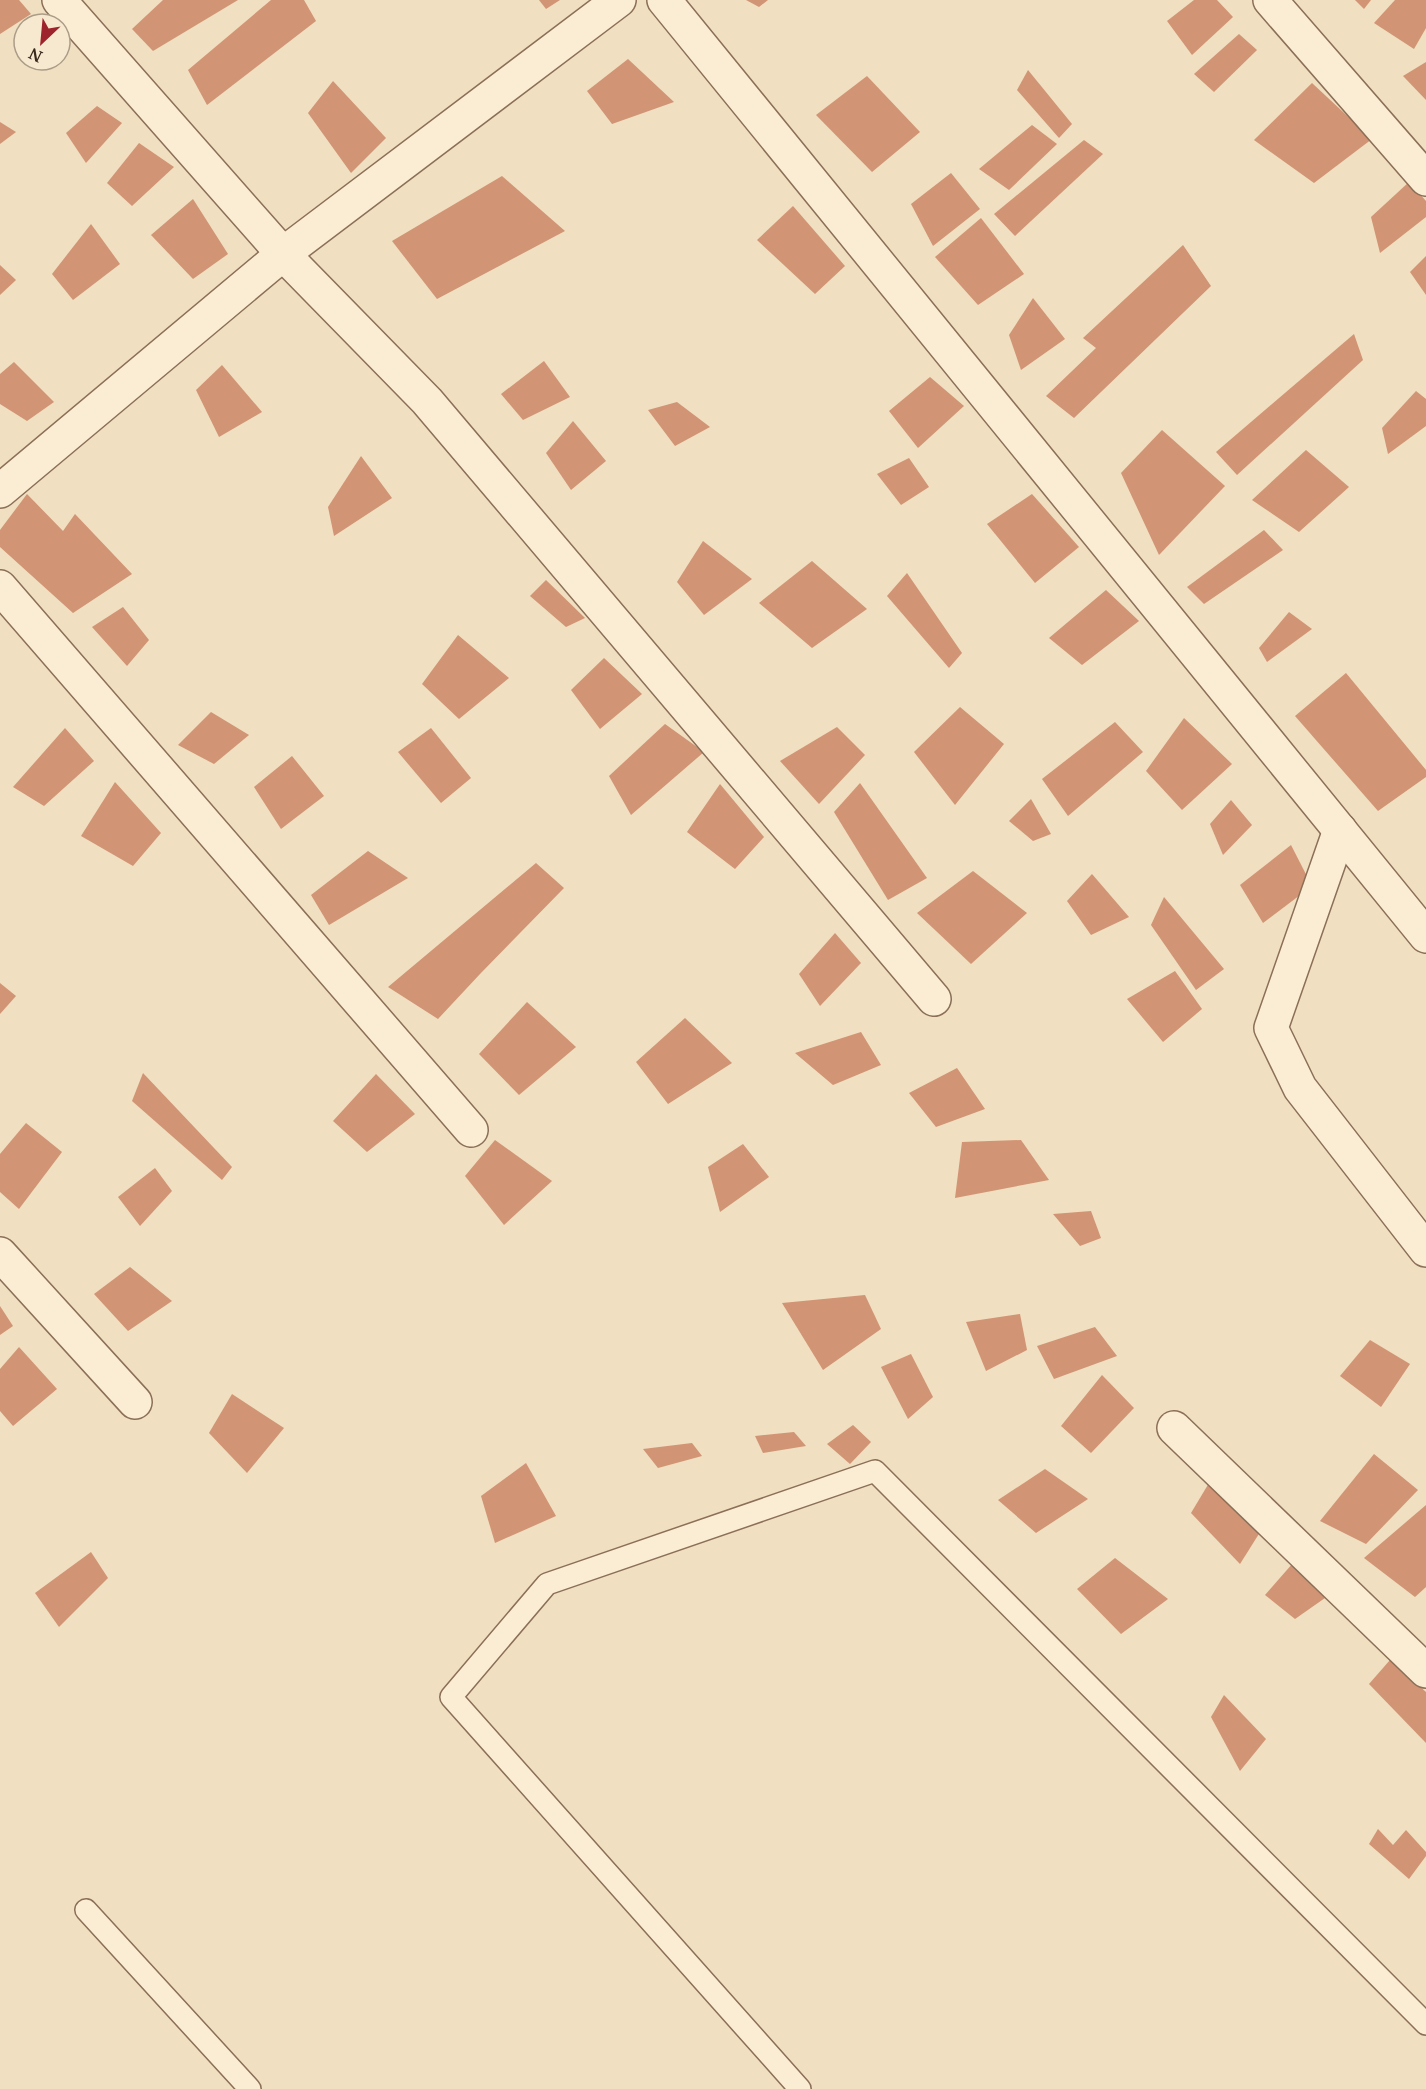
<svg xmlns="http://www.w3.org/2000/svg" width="1426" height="2089" font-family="'Noto Serif',serif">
<rect width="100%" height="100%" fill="#f0dfc0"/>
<g fill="#d19474">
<polygon points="0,0 19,0 31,14 0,34"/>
<polygon points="163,0 238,0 153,51 132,29"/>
<polygon points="271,0 304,0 316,21 207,105 188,70"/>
<polygon points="539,0 560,0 546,9"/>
<polygon points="746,0 768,0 759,7"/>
<polygon points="1194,0 1217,0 1233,17 1192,55 1167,21"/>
<polygon points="1355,0 1371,0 1364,9"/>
<polygon points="1395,0 1426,0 1426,28 1414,49 1374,23"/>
<polygon points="1239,34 1257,50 1214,92 1194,74"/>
<polygon points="628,59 674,102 612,124 587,91"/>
<polygon points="1426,62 1426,100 1403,76"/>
<polygon points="1028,70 1072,124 1059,138 1017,90"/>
<polygon points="867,76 920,132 872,172 816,115"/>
<polygon points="333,81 386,138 351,173 308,113"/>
<polygon points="1312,83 1372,139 1314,183 1254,140"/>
<polygon points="97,106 122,123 86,163 66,133"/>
<polygon points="0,122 16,132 0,144"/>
<polygon points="1032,125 1057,144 1009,190 979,169"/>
<polygon points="1084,140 1103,154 1015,236 994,214"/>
<polygon points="139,143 174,167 132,206 107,183"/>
<polygon points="951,173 980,209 933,246 911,204"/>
<polygon points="502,176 565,231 437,299 392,241"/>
<polygon points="1409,182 1426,201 1426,217 1380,253 1371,217"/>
<polygon points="193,199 228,254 193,279 151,235"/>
<polygon points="793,206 845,266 815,294 757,240"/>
<polygon points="981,218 1024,274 978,305 935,257"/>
<polygon points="91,224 120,264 73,300 52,274"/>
<polygon points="1183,245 1211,286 1074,418 1046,396 1096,348 1083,338"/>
<polygon points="1426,256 1426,295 1410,272"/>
<polygon points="0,265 16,280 0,295"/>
<polygon points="1033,298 1065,339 1021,370 1009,335"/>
<polygon points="1354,334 1363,360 1237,475 1216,452"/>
<polygon points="544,361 570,397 523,420 501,394"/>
<polygon points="14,362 54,402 27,421 0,404 0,374"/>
<polygon points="222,365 262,412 219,437 196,390"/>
<polygon points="930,377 964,406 918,448 889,411"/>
<polygon points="1416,391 1426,399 1426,426 1388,454 1382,428"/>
<polygon points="677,402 710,427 675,446 648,410"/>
<polygon points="573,421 606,461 571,490 546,453"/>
<polygon points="1162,430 1225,486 1159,555 1121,473"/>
<polygon points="1306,450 1349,487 1299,532 1252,500"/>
<polygon points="361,456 392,498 334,536 328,507"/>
<polygon points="909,458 929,487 901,505 877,474"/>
<polygon points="27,494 63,531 75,514 132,574 73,613 0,547 0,530"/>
<polygon points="1032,494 1079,547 1035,583 987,524"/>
<polygon points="1264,530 1283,550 1204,604 1187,587"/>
<polygon points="703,541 752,579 704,615 677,582"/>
<polygon points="812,561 867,609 812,648 759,603"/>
<polygon points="907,573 962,653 949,668 887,596"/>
<polygon points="546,580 585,618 566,627 530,596"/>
<polygon points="1106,590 1139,621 1082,665 1049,638"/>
<polygon points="123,607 149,640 127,666 92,627"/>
<polygon points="1289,612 1312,629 1267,662 1259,648"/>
<polygon points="458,635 509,678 459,719 422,684"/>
<polygon points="604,658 642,694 600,729 571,690"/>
<polygon points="1346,673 1426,770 1426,777 1378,811 1295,716"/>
<polygon points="960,707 1004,744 955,805 914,752"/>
<polygon points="211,712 249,735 214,764 178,745"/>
<polygon points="1184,718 1232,764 1182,810 1146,771"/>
<polygon points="1115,722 1143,752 1068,816 1042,779"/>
<polygon points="665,724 704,752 631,815 609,776"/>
<polygon points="837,727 865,755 819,804 780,761"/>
<polygon points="65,728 94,761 44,806 13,787"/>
<polygon points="431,728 471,778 441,803 398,752"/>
<polygon points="292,756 324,796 281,829 254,787"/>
<polygon points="115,782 161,833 133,866 81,836"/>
<polygon points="860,783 927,878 888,900 834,812"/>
<polygon points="720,784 764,837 735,869 687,832"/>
<polygon points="1031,799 1051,834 1033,841 1009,821"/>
<polygon points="1231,800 1252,825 1223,855 1210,824"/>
<polygon points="1291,845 1312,886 1263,923 1240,885"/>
<polygon points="368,851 408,878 329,925 311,895"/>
<polygon points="536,863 564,888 480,974 438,1019 388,987"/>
<polygon points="973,871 1027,913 971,964 917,913"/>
<polygon points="1092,874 1129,917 1091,935 1067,901"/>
<polygon points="1164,897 1224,969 1196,990 1151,925"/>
<polygon points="835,933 861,963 820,1006 799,974"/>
<polygon points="1175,971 1202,1009 1163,1042 1127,999"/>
<polygon points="0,983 16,996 0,1014"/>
<polygon points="527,1002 576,1047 519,1095 479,1054"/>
<polygon points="685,1018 732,1063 668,1104 636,1062"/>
<polygon points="861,1032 881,1065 833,1085 795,1053"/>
<polygon points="957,1068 985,1109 936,1127 909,1093"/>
<polygon points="143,1073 232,1167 222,1180 132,1101"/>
<polygon points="376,1074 415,1114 367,1152 333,1121"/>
<polygon points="26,1123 62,1152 19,1209 0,1192 0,1154"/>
<polygon points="495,1140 552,1181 504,1225 465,1176"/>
<polygon points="1021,1140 1049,1180 955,1198 962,1142"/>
<polygon points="743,1144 769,1177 720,1212 708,1167"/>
<polygon points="155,1168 172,1191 140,1226 118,1197"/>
<polygon points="1091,1211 1101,1238 1080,1246 1053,1214"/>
<polygon points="130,1267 172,1301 128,1331 94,1294"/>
<polygon points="865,1295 881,1329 823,1370 782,1303"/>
<polygon points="0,1306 13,1326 0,1335"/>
<polygon points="1020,1314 1027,1350 986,1371 966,1322"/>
<polygon points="1095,1327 1117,1356 1054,1379 1037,1346"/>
<polygon points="1370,1340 1410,1364 1381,1407 1340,1376"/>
<polygon points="19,1347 57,1389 13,1426 0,1411 0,1369"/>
<polygon points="911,1354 933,1397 908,1419 881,1367"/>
<polygon points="1102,1375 1134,1408 1091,1453 1061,1426"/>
<polygon points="232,1394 284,1428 247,1473 209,1433"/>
<polygon points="853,1425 871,1442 850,1464 827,1444"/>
<polygon points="794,1432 806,1446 763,1453 755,1436"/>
<polygon points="692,1443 702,1456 658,1468 643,1449"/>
<polygon points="1374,1454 1418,1490 1366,1544 1320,1521"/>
<polygon points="526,1463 556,1516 495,1543 481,1496"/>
<polygon points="1045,1469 1088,1499 1036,1533 998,1500"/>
<polygon points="1209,1483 1262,1529 1240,1564 1191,1513"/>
<polygon points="1426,1505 1426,1587 1415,1597 1364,1558"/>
<polygon points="91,1552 108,1578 59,1627 35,1593"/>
<polygon points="1115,1558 1168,1599 1121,1634 1077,1589"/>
<polygon points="1293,1563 1325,1598 1295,1619 1265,1595"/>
<polygon points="1390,1660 1426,1692 1426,1743 1369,1684"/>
<polygon points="1224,1695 1266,1739 1240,1771 1211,1717"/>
<polygon points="1378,1829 1393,1845 1406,1830 1426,1852 1426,1856 1409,1879 1369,1844"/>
</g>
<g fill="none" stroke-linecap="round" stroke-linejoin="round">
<g stroke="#8b6f57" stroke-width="24">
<g id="lane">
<polyline points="86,1910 250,2089"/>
<polyline points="800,2089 451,1697 547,1584 875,1471 1426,2024"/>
</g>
</g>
<g stroke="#8b6f57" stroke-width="36">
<g id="street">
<polyline points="59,0 283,254 427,401 934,999"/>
<polyline points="664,0 1426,936"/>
<polyline points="1270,0 1426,179"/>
<polyline points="0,491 283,254 619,0"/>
<polyline points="0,587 471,1130"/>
<polyline points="1340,830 1271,1028 1300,1088 1426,1250"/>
<polyline points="0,1254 135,1402"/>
<polyline points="1174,1428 1426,1671"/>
</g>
</g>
<use href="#lane" stroke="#fbedd4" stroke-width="21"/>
<use href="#street" stroke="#fbedd4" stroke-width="33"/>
</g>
<g transform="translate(42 42) rotate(206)"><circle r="28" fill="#f7e9d0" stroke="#ab9c88" stroke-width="1.5"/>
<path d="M0-4.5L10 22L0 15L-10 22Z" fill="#9d232c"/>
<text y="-9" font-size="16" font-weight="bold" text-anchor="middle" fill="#39281c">N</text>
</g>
</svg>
